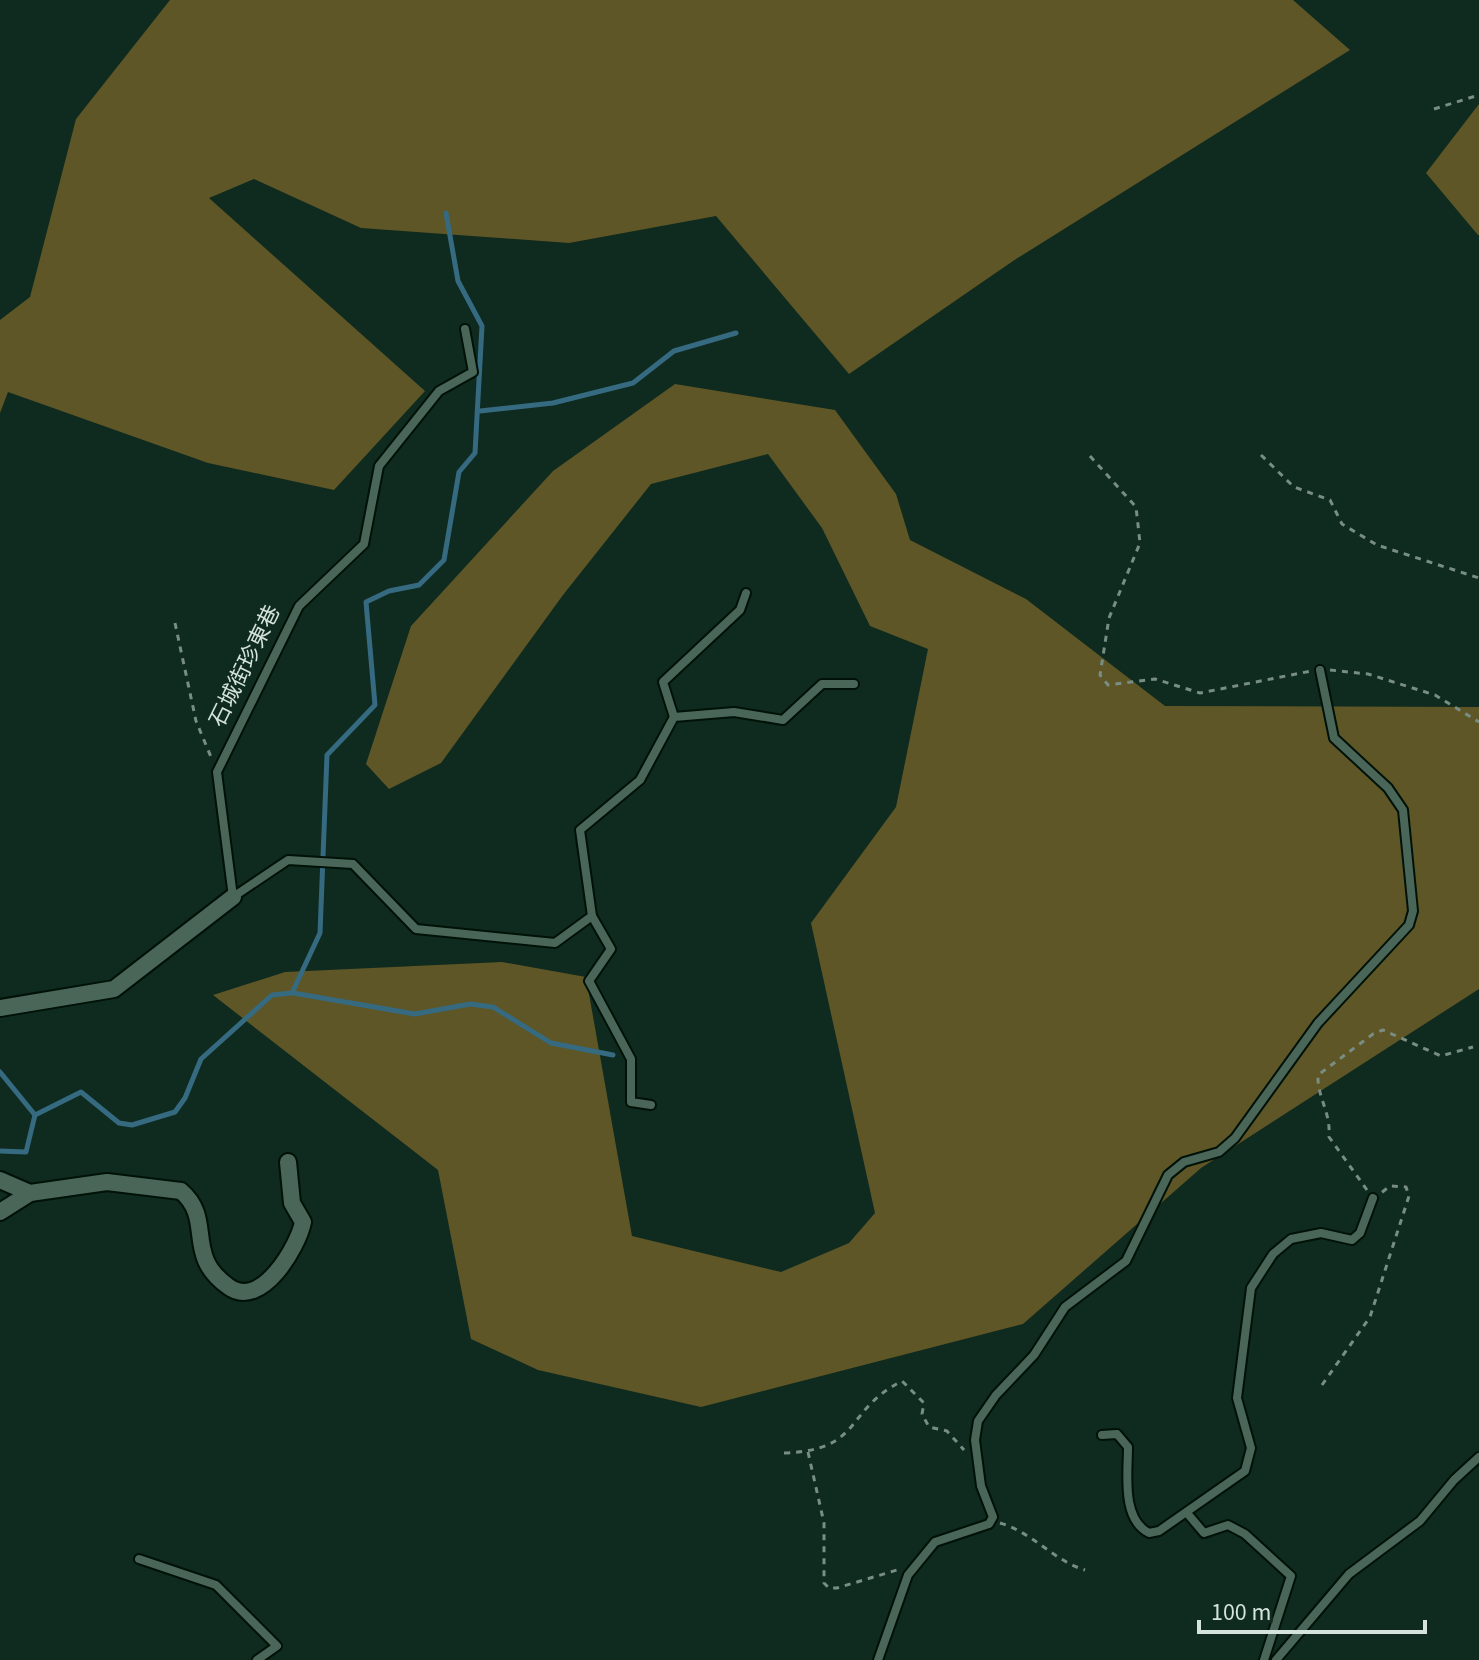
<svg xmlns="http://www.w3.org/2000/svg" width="1479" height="1660" font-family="'Source Sans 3','Noto Sans TC',sans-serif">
<rect width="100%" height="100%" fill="#0f2a1e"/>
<g fill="#5e5626">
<polygon points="170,0 1293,0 1350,50 1013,261 849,374 716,216 569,243 361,228 254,179 209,198 425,391 334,490 208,463 8,392 0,413 0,320 30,297 76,119"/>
<polygon points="1479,104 1479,235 1478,235 1426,173"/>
<polygon points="675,384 835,410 896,494 910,540 1026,599 1165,706 1479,707 1479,989 1201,1168 1023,1324 701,1407 538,1370 471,1339 438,1170 213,995 285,972 502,962 586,977 632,1236 781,1272 849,1243 875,1213 811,923 896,807 928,649 870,626 822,528 768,454 651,484 563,595 441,763 389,789 366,764 411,626 553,471"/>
</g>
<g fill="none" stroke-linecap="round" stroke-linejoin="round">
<g stroke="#356a81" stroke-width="5">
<polyline points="480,411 553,403 633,383 674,351 736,333"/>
<polyline points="293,993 415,1014 470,1004 493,1007 551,1043 613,1055"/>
<polyline points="0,1072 35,1115"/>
<polyline points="0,1151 26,1152 35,1115 81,1092 119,1123 132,1125 175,1112 185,1098 201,1059 272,995 292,993 320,933 327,755 375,705 366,602 389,591 419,585 444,560 459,472 475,453 482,326 458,281 446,213"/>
</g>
<g stroke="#001208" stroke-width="12">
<g id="lane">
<polyline points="465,329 473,372 439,391 379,466 364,544 299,606 217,772 233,897 288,860 353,864 416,929 555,943 592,916 580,830 640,780 674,717 734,712 783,720 822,684 854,684"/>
<polyline points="674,717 663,682 740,610 746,593"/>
<polyline points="592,916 611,949 589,981 631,1059 631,1102 651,1105"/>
<path d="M1102,1435l15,-1 11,13c0,26 -7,72 21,86l10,-2 86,-60 6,-23 -14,-50 14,-110 22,-34 18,-15 30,-6 31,7 8,-7 13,-35"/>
<polyline points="1187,1513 1204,1533 1228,1525 1245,1534 1291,1576 1264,1660"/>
<polyline points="139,1559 216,1585 277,1646 257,1660"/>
<polyline points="878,1660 908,1575 935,1542 989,1524 993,1517 981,1486 975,1440 978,1421 996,1395 1034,1355 1065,1307 1126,1261 1168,1175 1184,1162 1219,1152 1235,1138 1318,1023 1409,925 1413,911 1403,810 1388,788 1334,738 1320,670"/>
<polyline points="1276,1660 1349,1574 1420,1521 1454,1480 1479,1457"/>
</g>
</g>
<g stroke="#001208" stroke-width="20">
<g id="street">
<polyline points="0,1008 114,989 233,897"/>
<path d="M0,1180l30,13 77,-11 74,9c34,29 2,64 48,96 32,23 69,-40 74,-65l-11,-19 -4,-41"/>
<polyline points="0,1212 30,1193"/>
</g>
</g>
<g stroke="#788d83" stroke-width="3" stroke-dasharray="6 6" stroke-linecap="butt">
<polyline points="1434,109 1479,95"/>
<polyline points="1261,455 1294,487 1330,500 1342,524 1377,545 1479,578"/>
<polyline points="1090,456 1136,507 1140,543 1109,618 1100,675 1108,685 1155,679 1200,693 1311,671"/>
<polyline points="175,623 196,721 211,757"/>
<polyline points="1330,670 1368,674 1435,695 1479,722"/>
<path d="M1367,1190l-38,-53c2,-25 -12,-40 -11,-62l55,-41 10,-4 58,26 32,-9"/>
<polyline points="1322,1385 1370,1317 1409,1196 1406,1187 1390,1186 1381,1193"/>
<polyline points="808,1452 824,1523 824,1583 829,1588 837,1588 897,1570"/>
<path d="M784,1453c80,-3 59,-42 118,-72l22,22 -2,11 7,13 18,4 17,19"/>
<path d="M1000,1523c32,9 54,38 85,47"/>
</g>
<use href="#lane" stroke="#4a6659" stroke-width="8"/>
<use href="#street" stroke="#4a6659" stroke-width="16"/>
</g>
<g text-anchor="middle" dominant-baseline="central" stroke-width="8" stroke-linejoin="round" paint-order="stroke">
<g font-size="22" fill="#d4e3db" stroke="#0f2a1e">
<text transform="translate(245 666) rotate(-64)">石城街珍東巷</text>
</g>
</g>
<path d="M1199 1620v12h226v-12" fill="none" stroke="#d4e3db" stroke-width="4"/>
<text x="1211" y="1620" font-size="24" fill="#d4e3db" stroke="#0f2a1e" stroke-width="6" paint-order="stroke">100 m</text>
</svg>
